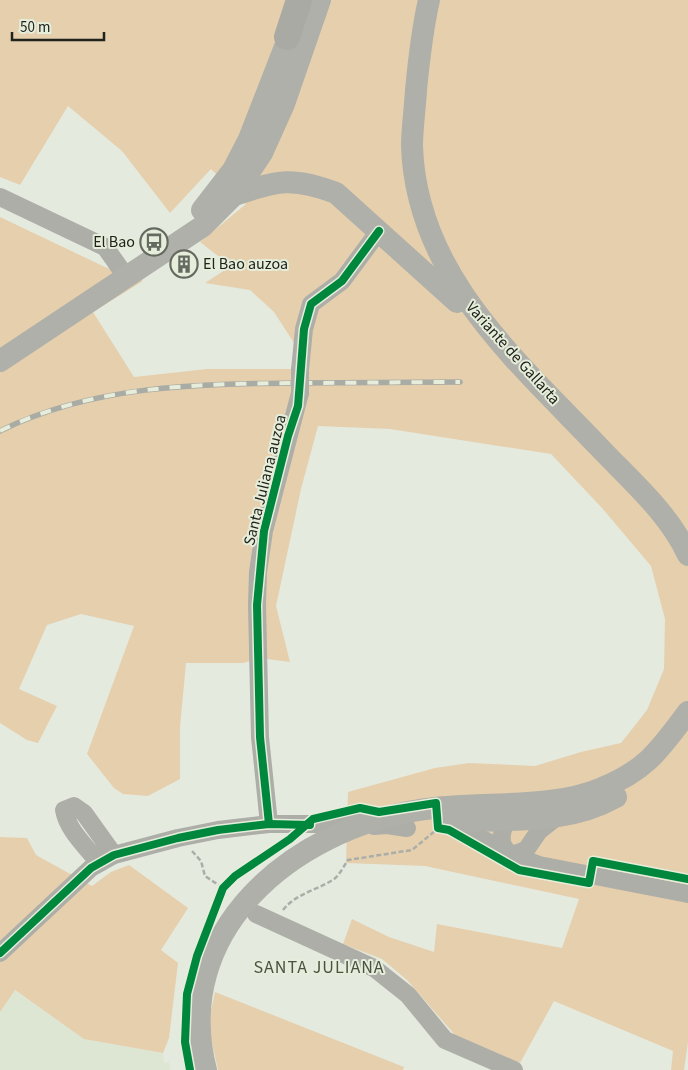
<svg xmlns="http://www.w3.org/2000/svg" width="688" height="1070" font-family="'Source Sans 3',sans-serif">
<rect width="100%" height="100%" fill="#e5eadf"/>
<polygon fill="#dde6d2" points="14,990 84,1039 163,1053 164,1063 169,1062 170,1070 0,1070 0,1012"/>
<g fill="#e6cfad">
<polygon points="0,0 688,0 688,1042 684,1070 671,1070 673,1051 554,1001 520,1063 455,1035 407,980 382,959 343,944 352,919 389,937 434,952 437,924 562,948 579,899 425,866 346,863 348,792 435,768 469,763 535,766 581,752 621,743 647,710 664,669 665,619 651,566 602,508 551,454 390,429 318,426 301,489 276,606 290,662 259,658 243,663 186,663 180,727 180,779 148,796 123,794 114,788 87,754 134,626 81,614 47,625 19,689 57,706 38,743 27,740 0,723 0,217 105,267 143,281 93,312 134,377 207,369 293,369 294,343 274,312 250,290 205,283 231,266 200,242 246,204 211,169 170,213 122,151 68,106 20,185 0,177"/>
<polygon points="0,837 27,838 36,855 92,886 111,872 129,865 188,908 161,950 178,963 169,1038 163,1053 84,1039 15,990 0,1012"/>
<polygon points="215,992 404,1067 403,1070 218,1070 208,1025"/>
</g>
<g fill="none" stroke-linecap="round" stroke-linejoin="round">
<g stroke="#abaea8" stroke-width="2.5" stroke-dasharray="5 2.5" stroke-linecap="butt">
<polyline points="192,851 201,861 205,876 223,888"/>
<path d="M283,910c13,-16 31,-19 48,-29 8,-4 12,-14 17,-21l64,-10 23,-19"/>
</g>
<g stroke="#adaea8" stroke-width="18">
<polyline points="0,197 105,247 127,278"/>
<polyline points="300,370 304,329 311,304 342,281 379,231"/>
<path d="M515,814c-14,10 -20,31 -3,41l14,-5 13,-19 19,-15"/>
<polyline points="450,822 505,851"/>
<polyline points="269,824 260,737 257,605 258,572 264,531 300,393"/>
<polyline points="374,826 387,825 407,828"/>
<polyline points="512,855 539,865 688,894"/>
<path d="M99,863c-13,-17 -31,-32 -35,-53l10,-4 10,7 30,42"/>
<polyline points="256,914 374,968 408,995 445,1040 514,1070"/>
<polyline points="0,953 91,868 114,855 178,838 218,830 269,824 327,824 368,816"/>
</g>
<g stroke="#aeb0a9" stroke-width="22">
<path d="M429,0c-7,30 -10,59 -13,90 -1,19 -4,38 -4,56 4,129 105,215 187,301 31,33 70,66 89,108"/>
<path d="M234,195c44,-14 57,-19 102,-2l121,109"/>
<polyline points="202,210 233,170 249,139 295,21"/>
<polyline points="0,361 203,226 234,195 262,153 284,104 320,0"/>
<path d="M449,822c56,-4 116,4 167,-25"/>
<path d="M206,1070c-36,-140 87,-240 213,-260 58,-10 129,1 183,-22 45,-18 58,-39 86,-76"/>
</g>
<polyline stroke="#a9aaa4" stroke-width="26" points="287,37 299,0"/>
<g stroke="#a9aba5" stroke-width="5.5">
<path id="rail" d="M0,431c93,-46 196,-47 297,-48 54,0 109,-1 163,-1"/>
</g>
<use href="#rail" stroke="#e6eedb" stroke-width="4" stroke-dasharray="11" stroke-linecap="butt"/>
<polyline stroke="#adaea8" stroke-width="18" points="300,370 300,393"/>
<g stroke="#e6eedb" stroke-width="11">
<g id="cycleway">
<polyline points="269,824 260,737 257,605 264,531 288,436 298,406 304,329 311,304 342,281 379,231"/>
<polyline points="0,953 91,868 114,855 178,838 218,830 269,824 310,825"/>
<polyline points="190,1070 185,1042 187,994 197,956 223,888 235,876 290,839 313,819 360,808 379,812 436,803 438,828 449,830 519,870 589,883 593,861 688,879"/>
</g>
</g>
<use href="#cycleway" stroke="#00873e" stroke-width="8"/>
</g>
<defs>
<g id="bus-ring" transform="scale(1.4375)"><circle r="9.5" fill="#e6eedb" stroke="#656960" stroke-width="1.5"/><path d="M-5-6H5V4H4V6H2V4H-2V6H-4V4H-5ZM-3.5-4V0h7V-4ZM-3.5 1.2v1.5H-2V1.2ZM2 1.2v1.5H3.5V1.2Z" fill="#656960"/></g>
<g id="building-ring" transform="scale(1.4375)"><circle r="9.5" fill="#e6eedb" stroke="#656960" stroke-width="1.5"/><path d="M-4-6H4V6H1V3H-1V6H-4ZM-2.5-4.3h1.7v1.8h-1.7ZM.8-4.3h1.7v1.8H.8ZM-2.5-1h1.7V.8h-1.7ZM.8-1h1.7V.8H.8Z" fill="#656960"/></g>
</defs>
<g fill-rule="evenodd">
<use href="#bus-ring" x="154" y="242"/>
<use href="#building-ring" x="184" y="264"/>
</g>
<g text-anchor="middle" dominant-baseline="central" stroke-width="4" stroke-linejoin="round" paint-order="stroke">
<g font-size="16" fill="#20231c" stroke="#e6eedb" text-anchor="end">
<text x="135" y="242">El Bao</text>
<text x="203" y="264" text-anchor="start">El Bao auzoa</text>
</g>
<g font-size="16" fill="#20231c" stroke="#e6eedb">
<text transform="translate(513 353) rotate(48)">Variante de Gallarta</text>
<text transform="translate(265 480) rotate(-76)">Santa Juliana auzoa</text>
</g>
<g font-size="18" letter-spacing="1" fill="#4b5242" stroke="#e6eedb">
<text x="319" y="967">SANTA JULIANA</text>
</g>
</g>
<path d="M12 32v8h92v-8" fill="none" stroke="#20231c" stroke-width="2.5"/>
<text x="20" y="32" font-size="15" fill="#20231c" stroke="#e6eedb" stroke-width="4" paint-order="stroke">50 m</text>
</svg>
